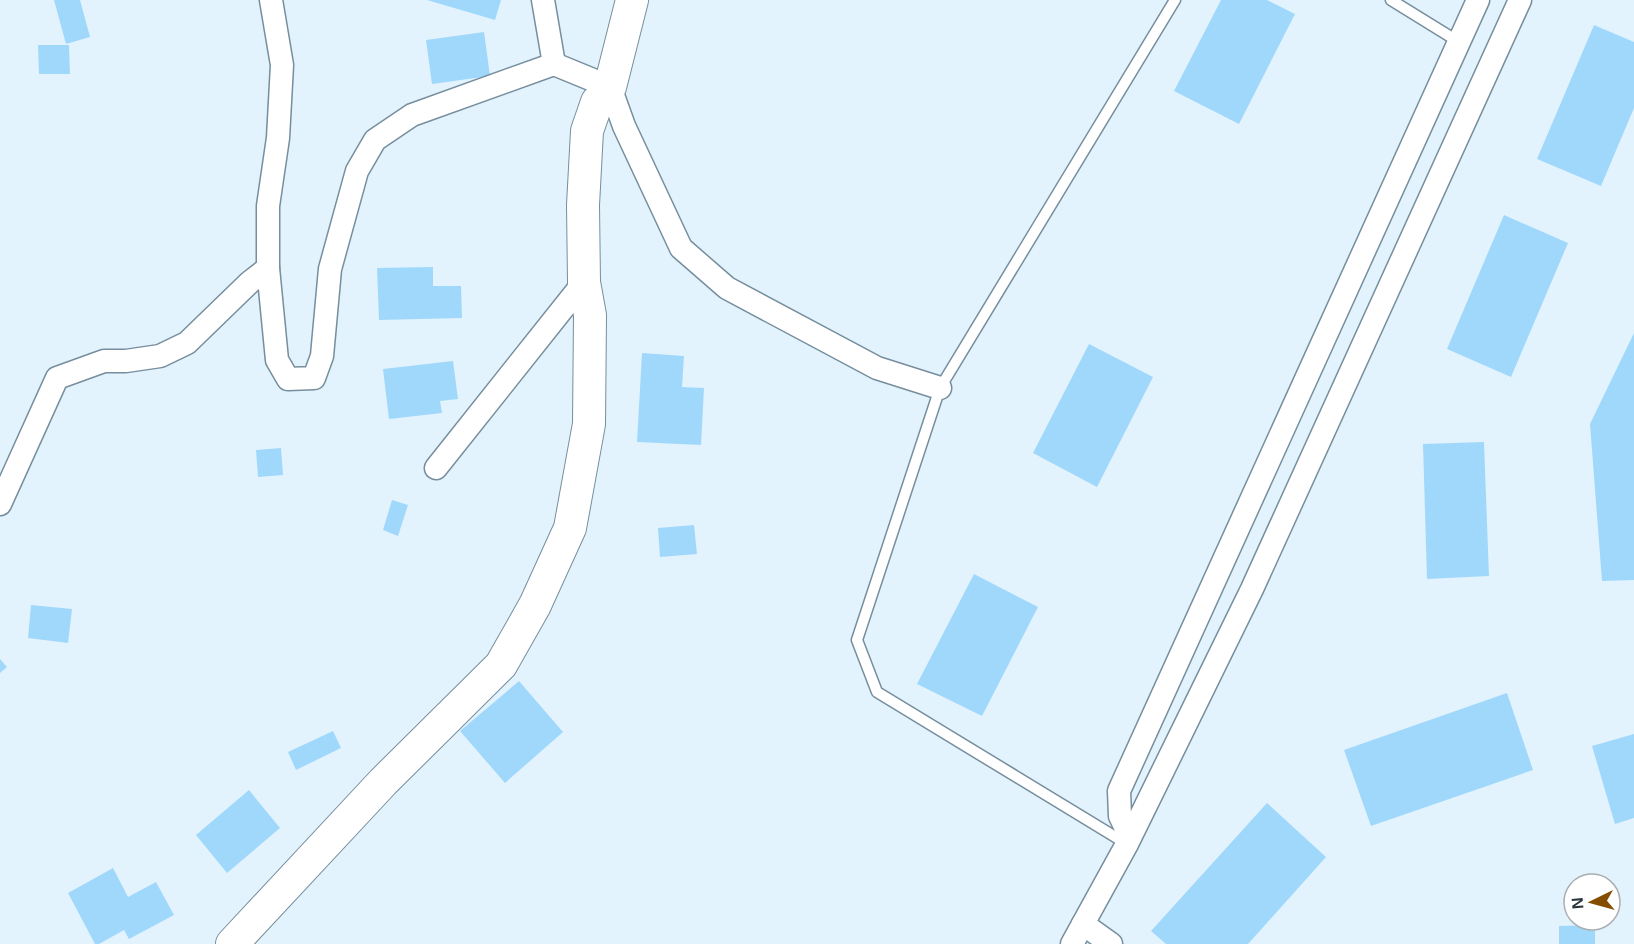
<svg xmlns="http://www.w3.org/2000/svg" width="1634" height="944" font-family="Arial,sans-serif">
<rect width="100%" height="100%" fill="#e3f3fd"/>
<g fill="#a0d8fc">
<polygon points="54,0 80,0 90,37 66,44"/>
<polygon points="427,0 501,0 495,20"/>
<polygon points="1221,0 1267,0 1295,14 1239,124 1174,91"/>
<polygon points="1594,25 1634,42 1634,108 1601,186 1537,159"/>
<polygon points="484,32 490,76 432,84 426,40"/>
<polygon points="38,45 69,45 70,74 39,74"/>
<polygon points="1504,215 1568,243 1511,377 1447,349"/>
<polygon points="433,267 433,286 461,286 462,318 379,320 377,268"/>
<polygon points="1634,333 1634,580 1602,581 1590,424"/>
<polygon points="1089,344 1153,377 1097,487 1033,453"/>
<polygon points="642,353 684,356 682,387 704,388 701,445 637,442"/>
<polygon points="453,361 458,399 440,401 442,413 389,419 383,369"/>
<polygon points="1484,442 1489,576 1427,579 1423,444"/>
<polygon points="281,448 283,475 258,477 256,450"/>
<polygon points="392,500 408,505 398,536 383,530"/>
<polygon points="694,525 697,554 660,557 658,528"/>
<polygon points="974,574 1038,607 982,716 917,684"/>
<polygon points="31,605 72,609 68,643 28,638"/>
<polygon points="0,659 7,667 0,673"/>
<polygon points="519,681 563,732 505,783 460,731"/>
<polygon points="1507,693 1533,770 1371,826 1344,750"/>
<polygon points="333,731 341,748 296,770 288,752"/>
<polygon points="1634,734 1634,818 1615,824 1592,746"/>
<polygon points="249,790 280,828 227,873 196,835"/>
<polygon points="1267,803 1326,857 1248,944 1166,944 1151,931"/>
<polygon points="113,868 128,897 156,882 174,915 129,939 124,930 99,944 95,944 68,893"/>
<polygon points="1595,925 1595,944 1559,944 1559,926"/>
</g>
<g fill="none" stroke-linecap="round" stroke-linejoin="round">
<g stroke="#768e9d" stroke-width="13">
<g id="lane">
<polyline points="1391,0 1459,42"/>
<polyline points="1127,844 877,692 857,640 940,388 1175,0"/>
</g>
</g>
<g stroke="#768e9d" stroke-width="25">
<g id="street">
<polyline points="271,0 282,65 278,138 268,206 268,268 277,360 288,379 314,378 322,356 330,269 357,171 375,140 412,115 554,64 610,87 624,126 681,248 727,288 877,368 940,388"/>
<polyline points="543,0 554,64"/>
<polyline points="436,468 584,282"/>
<polyline points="0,504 57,378 104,361 126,361 160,356 187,343 250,282 268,268"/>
<polyline points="1130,837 1120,816 1119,791 1478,0"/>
<polyline points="1083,924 1111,944"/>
<polyline points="1072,944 1127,844 1252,589 1520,0"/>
</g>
</g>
<g stroke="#768e9d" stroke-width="34">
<polyline id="secondary" points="232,944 383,782 501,665 535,605 570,528 589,424 590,315 584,282 583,205 587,131 597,102 610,87 632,0"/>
</g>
<use href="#lane" stroke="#fff" stroke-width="10"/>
<use href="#street" stroke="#fff" stroke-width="22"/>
<use href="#secondary" stroke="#fff" stroke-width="32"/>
</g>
<g transform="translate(1592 902) rotate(265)"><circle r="28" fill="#ffffff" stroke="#aaaeb1" stroke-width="1.5"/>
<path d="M0-4.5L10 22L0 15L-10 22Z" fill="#854d00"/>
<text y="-9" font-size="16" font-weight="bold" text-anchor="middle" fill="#2b353c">N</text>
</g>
</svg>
